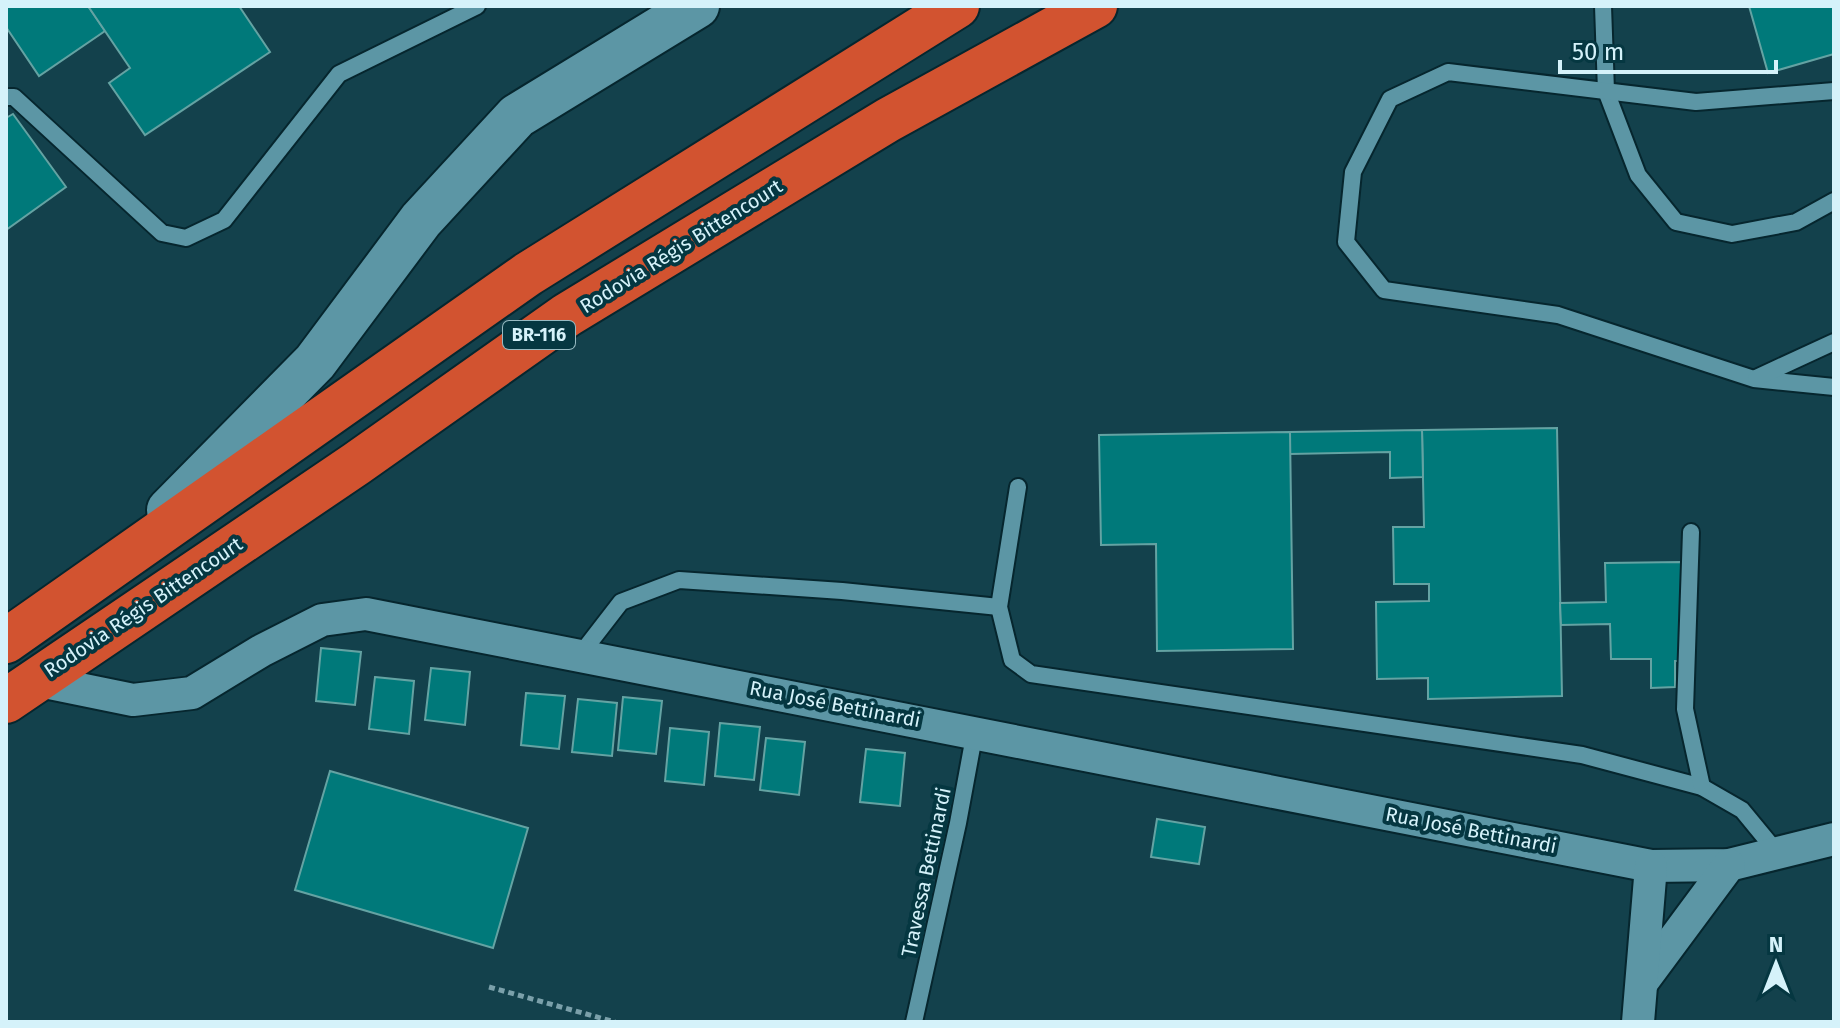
<svg xmlns="http://www.w3.org/2000/svg" width="1840" height="1028" font-family="'Fira Sans',sans-serif">
<rect width="100%" height="100%" fill="#13414c"/>
<g fill="#00797a" stroke="#64a3a3" stroke-width="2">
<polygon points="6,6 88,6 105,31 39,76 6,27"/>
<polygon points="88,6 239,6 270,52 145,135 109,83 130,68"/>
<polygon points="1749,6 1834,6 1834,54 1768,73"/>
<polygon points="13,114 66,187 6,230 6,118"/>
<polygon points="1557,428 1562,696 1428,699 1428,678 1377,679 1376,602 1429,601 1429,584 1394,584 1393,527 1424,527 1422,430"/>
<polygon points="1422,430 1423,477 1390,478 1390,452 1290,454 1290,432"/>
<polygon points="1290,432 1293,649 1157,651 1156,544 1101,545 1099,435"/>
<polygon points="1681,562 1683,661 1675,661 1675,687 1651,688 1651,659 1611,659 1610,624 1561,625 1560,603 1606,602 1605,563"/>
<polygon points="321,648 361,652 355,705 316,701"/>
<polygon points="431,668 470,672 465,725 425,720"/>
<polygon points="375,677 414,681 409,734 369,729"/>
<polygon points="526,693 565,696 559,749 521,745"/>
<polygon points="623,697 662,701 656,754 618,750"/>
<polygon points="578,699 617,703 612,756 572,752"/>
<polygon points="720,723 760,727 754,780 715,776"/>
<polygon points="670,728 709,732 704,785 665,781"/>
<polygon points="766,738 805,742 799,795 760,790"/>
<polygon points="866,749 905,753 900,806 860,802"/>
<polygon points="330,771 528,828 493,948 295,890"/>
<polygon points="1157,819 1205,827 1199,864 1151,857"/>
</g>
<g fill="none" stroke-linecap="round" stroke-linejoin="round">
<g stroke="#06262e" stroke-width="20">
<g id="lane">
<polyline points="1603,6 1606,91 1638,175 1676,222 1732,234 1796,222 1834,201"/>
<polyline points="1834,91 1696,102 1448,72 1390,99 1353,172 1346,242 1384,290 1558,315 1754,379 1834,387"/>
<polyline points="6,97 14,97 162,233 186,238 224,220 339,74 477,6"/>
<polyline points="1756,378 1834,342"/>
<polyline points="1018,487 999,607 1012,660 1031,674 1582,755 1702,787 1742,810 1779,855"/>
<polyline points="1691,532 1685,709 1702,787"/>
<polyline points="580,655 621,602 679,580 842,591 999,607"/>
<polyline points="914,1022 958,823 975,731"/>
</g>
</g>
<g stroke="#06262e" stroke-width="36">
<g id="street">
<polyline points="35,680 133,700 192,693 261,651 322,620 366,614 1651,866 1729,865 1834,839"/>
<polyline points="1643,981 1729,865"/>
<polyline points="1638,1022 1651,866"/>
</g>
</g>
<g stroke="#06262e" stroke-width="48">
<polyline id="secondary" points="169,510 315,362 421,220 517,116 697,6"/>
</g>
<g stroke="#06262e" stroke-width="48">
<g id="highway">
<polyline points="6,641 528,274 957,6"/>
<polyline points="6,701 356,464 567,315 888,120 1095,6"/>
</g>
</g>
<polyline stroke="#7ba0aa" stroke-width="5" stroke-dasharray="6 4" stroke-linecap="butt" points="489,987 615,1022"/>
<use href="#lane" stroke="#5c96a5" stroke-width="16"/>
<use href="#street" stroke="#5c96a5" stroke-width="32"/>
<use href="#secondary" stroke="#5c96a5" stroke-width="44"/>
<use href="#highway" stroke="#d25330" stroke-width="44"/>
</g>
<g text-anchor="middle" dominant-baseline="central" stroke-width="8" stroke-linejoin="round" paint-order="stroke">
<rect fill="#053741" stroke="#97bac2" stroke-width="2" x="503" y="321" width="72" height="28" rx="6"/>
<g font-size="18" font-weight="bold" fill="#d5f2fa">
<text x="539" y="335">BR-116</text>
</g>
<g font-size="20" fill="#d5f2fa" stroke="#053741">
<text transform="translate(681 246) rotate(-32)">Rodovia Régis Bittencourt</text>
<text transform="translate(143 607) rotate(-34)">Rodovia Régis Bittencourt</text>
<text transform="translate(835 704) rotate(11)">Rua José Bettinardi</text>
<text transform="translate(1471 830) rotate(11)">Rua José Bettinardi</text>
<text transform="translate(926 872) rotate(-78)">Travessa Bettinardi</text>
</g>
</g>
<rect width="1840" height="1028" fill="none" stroke="#d5f2fa" stroke-width="16"/>
<g transform="translate(1776 964)" stroke="#053741" stroke-width="6" paint-order="stroke">
<path d="M0-6L14 30L0 20L-14 30Z" fill="#d5f2fa"/>
<text y="-12" font-size="22" font-weight="bold" text-anchor="middle" fill="#d5f2fa">N</text>
</g>
<path d="M1560 60v12h216v-12" fill="none" stroke="#d5f2fa" stroke-width="4"/>
<text x="1572" y="60" font-size="24" fill="#d5f2fa" stroke="#053741" stroke-width="6" paint-order="stroke">50 m</text>
</svg>
